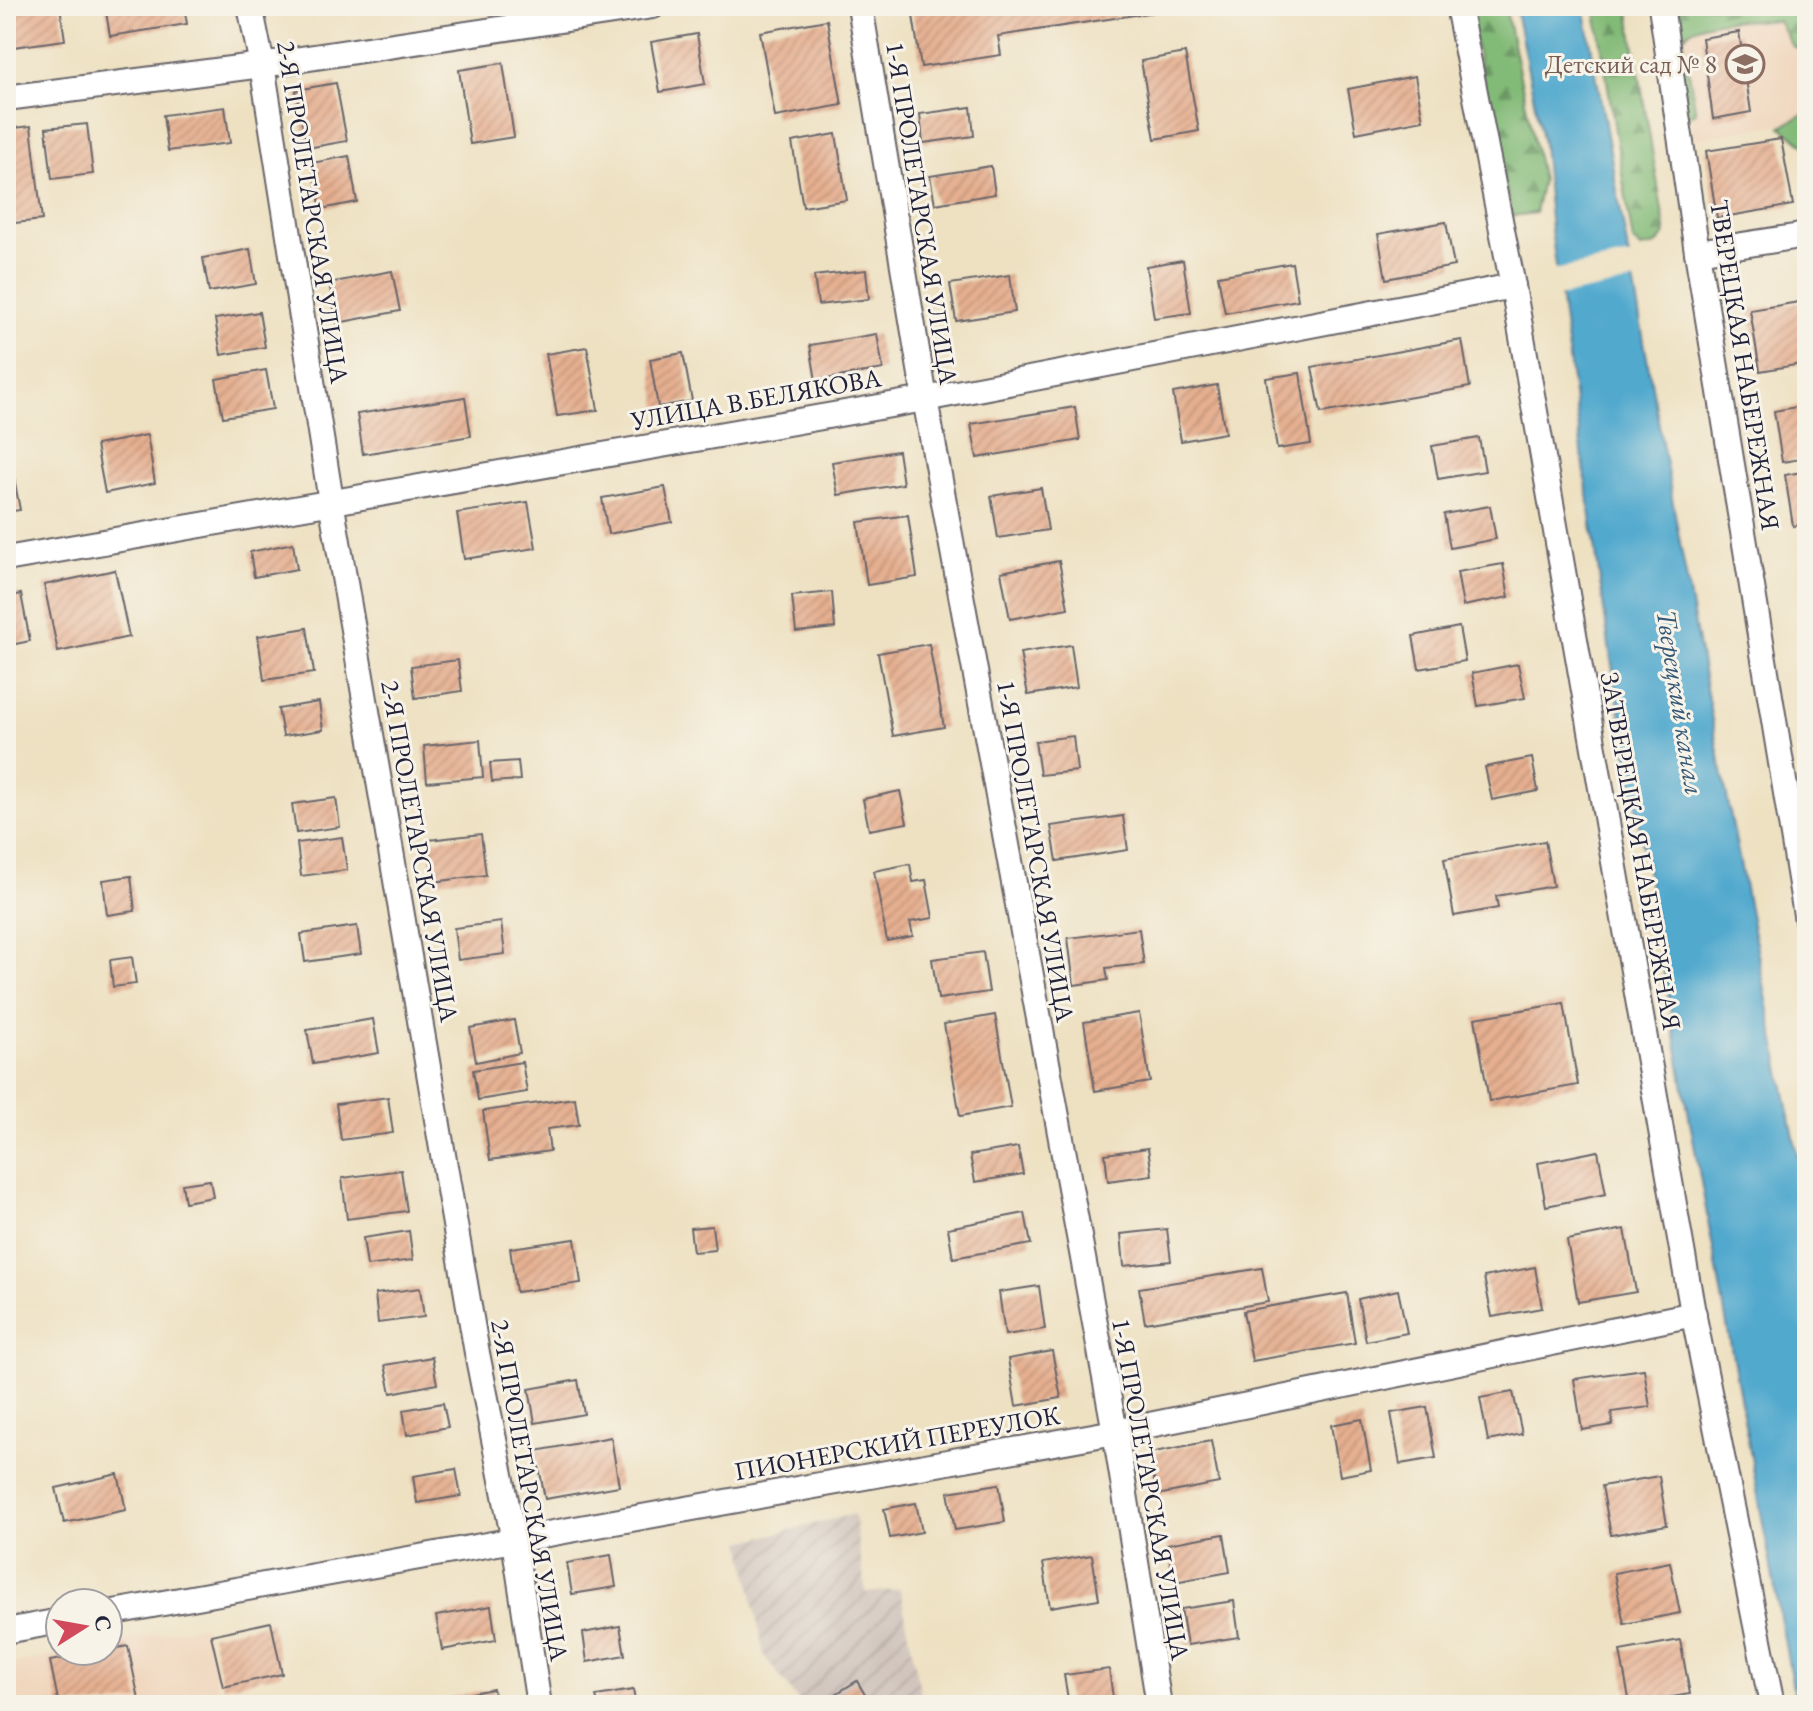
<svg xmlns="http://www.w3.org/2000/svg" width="1813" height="1711" font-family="'EB Garamond',serif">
<defs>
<pattern id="industrial-furrows" width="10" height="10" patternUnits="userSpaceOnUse" patternTransform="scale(2)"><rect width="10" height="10" fill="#cec1b9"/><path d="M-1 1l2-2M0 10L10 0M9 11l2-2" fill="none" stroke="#b1a6a0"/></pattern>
<pattern id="forest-firs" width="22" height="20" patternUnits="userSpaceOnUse" patternTransform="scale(2)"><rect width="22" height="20" fill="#82ba77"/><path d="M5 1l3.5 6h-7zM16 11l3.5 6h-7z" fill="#6a9763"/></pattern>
<pattern id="building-hatch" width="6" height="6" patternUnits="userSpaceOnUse" patternTransform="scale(2)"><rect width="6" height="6" fill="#e5af90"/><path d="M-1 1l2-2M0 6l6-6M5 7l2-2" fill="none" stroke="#c4967d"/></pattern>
</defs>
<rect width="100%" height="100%" fill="#f7f3e8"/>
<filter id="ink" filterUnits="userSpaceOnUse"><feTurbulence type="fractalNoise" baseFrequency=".0125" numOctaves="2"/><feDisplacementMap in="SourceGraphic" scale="16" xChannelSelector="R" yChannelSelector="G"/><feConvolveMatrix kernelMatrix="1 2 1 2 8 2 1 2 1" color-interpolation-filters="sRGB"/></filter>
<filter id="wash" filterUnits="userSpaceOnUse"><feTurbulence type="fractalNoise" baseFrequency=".006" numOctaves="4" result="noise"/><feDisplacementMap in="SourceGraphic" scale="32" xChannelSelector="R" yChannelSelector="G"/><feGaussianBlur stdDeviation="1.8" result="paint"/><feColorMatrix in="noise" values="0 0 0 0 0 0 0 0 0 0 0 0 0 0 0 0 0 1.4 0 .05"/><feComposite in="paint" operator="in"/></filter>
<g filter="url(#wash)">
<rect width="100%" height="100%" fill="#eee1c2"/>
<g fill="#f0d5bc">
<polygon points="1700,6 1807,6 1807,119 1695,139 1675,9"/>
<polygon points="204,1625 222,1705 6,1705 6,1665 76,1651 108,1651 108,1644"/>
<polygon points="323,1689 326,1705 241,1705"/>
</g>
<polygon fill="url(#industrial-furrows)" points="854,1514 866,1593 900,1589 923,1705 802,1705 764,1656 742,1542"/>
<g fill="url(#forest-firs)" stroke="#526e59" stroke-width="2">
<polygon points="1467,6 1505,6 1542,180 1535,213 1512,216"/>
<polygon points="1595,6 1628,6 1666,234 1656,245 1641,248 1633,242"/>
<path d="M1662,6h145v46l-15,-6 -14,-25c-27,-1 -77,-5 -95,16l13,76 -10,4z"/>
<polygon points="1807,112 1807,147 1781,127"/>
</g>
<polygon fill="#51a9ce" stroke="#3a6684" stroke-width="2" points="1515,6 1584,6 1710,710 1807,1204 1807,1705 1796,1705 1683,1083 1610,653 1551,230 1543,144"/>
<polygon fill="#eee1c2" points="1632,255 1637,281 1557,297 1553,270"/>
<g id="blocks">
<g fill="url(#building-hatch)">
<polygon points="36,6 60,6 65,40 6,48 6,10"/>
<polygon points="105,6 184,6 187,24 110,36"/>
<polygon points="281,6 312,6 312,7 283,13"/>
<polygon points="933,6 1180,6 1180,8 998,36 1001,55 921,67 912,9"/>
<polygon points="827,20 842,105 775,117 760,32"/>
<polygon points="1739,32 1751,112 1713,119 1702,38"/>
<polygon points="697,34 705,84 660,92 651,42"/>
<polygon points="1185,53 1199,131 1155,139 1141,61"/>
<polygon points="503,63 514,137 470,144 459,70"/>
<polygon points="1415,76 1423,120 1356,133 1348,89"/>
<polygon points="336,83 347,141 307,148 296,90"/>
<polygon points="225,107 230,143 168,151 163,115"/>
<polygon points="971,107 974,136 923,143 920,114"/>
<polygon points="87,124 93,174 52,179 46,128"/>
<polygon points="31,126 42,220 6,224 6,129"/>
<polygon points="836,134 847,200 803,207 792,142"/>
<polygon points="1781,139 1793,205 1717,218 1706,151"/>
<polygon points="349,156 357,202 321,209 312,163"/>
<polygon points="991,166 995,194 935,204 930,176"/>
<polygon points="1446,222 1454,266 1386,279 1378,234"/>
<polygon points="250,249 256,284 209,292 203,258"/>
<polygon points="1183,260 1191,313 1154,318 1146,266"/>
<polygon points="1292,263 1298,300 1225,313 1218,276"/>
<polygon points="866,270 869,299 818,305 814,276"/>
<polygon points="392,271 400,311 337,323 329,283"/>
<polygon points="1010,275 1015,312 956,321 950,284"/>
<polygon points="1799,302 1807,363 1760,371 1750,310"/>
<polygon points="259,312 265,347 221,355 215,319"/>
<polygon points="877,334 883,369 816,381 810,345"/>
<polygon points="1462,340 1470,387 1321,413 1312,367"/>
<polygon points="587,347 598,410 557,416 546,354"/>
<polygon points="683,353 692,401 658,407 650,359"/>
<polygon points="266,370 273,409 223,417 216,379"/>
<polygon points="1300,373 1311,444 1277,449 1266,378"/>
<polygon points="1217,385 1225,433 1181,441 1173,393"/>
<polygon points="465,397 471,436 363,454 357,414"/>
<polygon points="1807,405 1807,458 1782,462 1774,411"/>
<polygon points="1075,407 1080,440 977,458 971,424"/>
<polygon points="147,435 155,483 105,493 96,445"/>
<polygon points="1479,438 1485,471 1438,479 1432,446"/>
<polygon points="6,451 9,451 20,510 6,512"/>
<polygon points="898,451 903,484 838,495 832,462"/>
<polygon points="1807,471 1807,524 1793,526 1785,475"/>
<polygon points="665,487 672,522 608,534 602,498"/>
<polygon points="1041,488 1048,530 998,538 991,496"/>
<polygon points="528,502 536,548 464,559 457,513"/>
<polygon points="1490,506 1496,539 1450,548 1444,514"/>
<polygon points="908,515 917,577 867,585 858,522"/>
<polygon points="293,543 297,569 254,577 250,552"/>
<polygon points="1059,561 1068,608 1010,619 1001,572"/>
<polygon points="1807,563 1807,599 1805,599 1800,564"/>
<polygon points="1503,564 1509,597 1463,606 1457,572"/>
<polygon points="115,570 129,637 58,652 44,585"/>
<polygon points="832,592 835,628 796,632 792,596"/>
<polygon points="21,594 30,641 6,646 6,597"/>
<polygon points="1459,627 1465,661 1419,669 1413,636"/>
<polygon points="307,628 314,673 264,680 258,636"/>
<polygon points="929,644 944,727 893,736 878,653"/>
<polygon points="1071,645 1077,687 1028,695 1020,653"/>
<polygon points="458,660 462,691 415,698 411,666"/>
<polygon points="1518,664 1525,698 1478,706 1472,673"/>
<polygon points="319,702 323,730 283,736 278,709"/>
<polygon points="1073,736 1077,771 1040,775 1035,741"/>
<polygon points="480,740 483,777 427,782 424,746"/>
<polygon points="1532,758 1538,791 1492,800 1485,767"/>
<polygon points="518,761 520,780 492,782 490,763"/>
<polygon points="900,791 907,823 869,830 863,799"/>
<polygon points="336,798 340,827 296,833 292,804"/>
<polygon points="1123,816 1128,850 1057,861 1051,826"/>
<polygon points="481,834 486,875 433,882 429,840"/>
<polygon points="342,837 347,870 301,876 297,843"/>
<polygon points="1545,841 1553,886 1496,896 1498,908 1454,916 1444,859"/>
<polygon points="910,864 913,882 926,880 933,918 910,922 913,936 887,941 874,871"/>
<polygon points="131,876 135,911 107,915 103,880"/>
<polygon points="501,922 505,954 458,960 454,928"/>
<polygon points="357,926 361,954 305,962 301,934"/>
<polygon points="1139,929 1144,964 1106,968 1108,980 1074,985 1068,938"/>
<polygon points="983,952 989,992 938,999 932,959"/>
<polygon points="132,957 136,984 113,987 110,960"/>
<polygon points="1564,1003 1578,1085 1489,1101 1475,1018"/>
<polygon points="1139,1013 1150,1082 1095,1091 1084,1022"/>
<polygon points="995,1015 1011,1107 960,1116 944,1024"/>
<polygon points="373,1019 379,1053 313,1064 307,1030"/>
<polygon points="514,1020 520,1053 476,1062 470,1028"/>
<polygon points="522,1062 527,1092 478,1100 473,1070"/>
<polygon points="388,1097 393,1133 341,1140 336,1104"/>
<polygon points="575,1098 579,1125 547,1129 550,1151 490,1160 483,1111"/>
<polygon points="1018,1147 1023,1174 975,1182 970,1155"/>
<polygon points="1148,1148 1152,1175 1108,1181 1105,1154"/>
<polygon points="1598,1151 1606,1194 1546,1206 1538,1163"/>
<polygon points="401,1170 407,1211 347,1219 342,1178"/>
<polygon points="210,1180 213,1197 185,1202 182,1184"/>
<polygon points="1025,1213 1031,1244 953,1258 948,1228"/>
<polygon points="712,1226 715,1250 693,1252 690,1228"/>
<polygon points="1167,1229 1171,1261 1124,1266 1121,1234"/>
<polygon points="1625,1229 1636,1292 1578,1302 1567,1240"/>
<polygon points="409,1231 413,1260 367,1266 363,1238"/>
<polygon points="575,1239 581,1283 516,1292 510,1248"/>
<polygon points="1535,1267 1542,1308 1492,1317 1484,1277"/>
<polygon points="1262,1268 1268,1302 1145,1323 1139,1288"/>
<polygon points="1039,1286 1045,1329 1005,1335 999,1292"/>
<polygon points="420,1288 424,1317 378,1323 375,1294"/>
<polygon points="1398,1290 1407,1333 1366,1341 1358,1299"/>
<polygon points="1347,1293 1355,1343 1252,1361 1243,1311"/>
<polygon points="1052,1351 1061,1398 1016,1406 1008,1359"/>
<polygon points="432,1357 437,1384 391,1393 385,1365"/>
<polygon points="1644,1369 1650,1407 1611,1412 1613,1425 1582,1430 1574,1379"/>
<polygon points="578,1380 584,1414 535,1423 529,1389"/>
<polygon points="1513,1392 1522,1434 1488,1441 1480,1398"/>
<polygon points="443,1403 448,1427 407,1435 403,1410"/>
<polygon points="1427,1407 1436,1458 1400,1464 1391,1413"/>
<polygon points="1362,1419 1371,1470 1340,1476 1331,1425"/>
<polygon points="611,1437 619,1486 545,1499 536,1451"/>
<polygon points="1211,1441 1219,1483 1157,1495 1149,1453"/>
<polygon points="456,1469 461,1496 417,1503 413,1476"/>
<polygon points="118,1474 126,1510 64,1523 56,1488"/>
<polygon points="1659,1476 1667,1525 1611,1535 1602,1486"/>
<polygon points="999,1484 1005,1522 955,1530 948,1492"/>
<polygon points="916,1503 922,1532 890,1538 884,1509"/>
<polygon points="1224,1534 1230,1572 1174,1582 1167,1544"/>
<polygon points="611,1555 616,1587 572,1594 567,1563"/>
<polygon points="1092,1555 1099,1599 1050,1607 1043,1563"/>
<polygon points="1670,1562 1680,1613 1624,1624 1614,1573"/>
<polygon points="1234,1601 1239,1637 1187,1645 1181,1609"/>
<polygon points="491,1606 496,1640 442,1650 436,1616"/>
<polygon points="271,1622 282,1674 223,1687 211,1635"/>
<polygon points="620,1626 625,1655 587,1662 583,1633"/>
<polygon points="1680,1640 1690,1694 1630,1704 1620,1651"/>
<polygon points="128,1646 139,1700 107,1705 59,1705 50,1661"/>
<polygon points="1109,1669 1114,1705 1069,1705 1064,1675"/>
<polygon points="857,1681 871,1705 829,1705 826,1700"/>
<polygon points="493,1689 495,1705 452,1705 451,1697"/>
<polygon points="633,1690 636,1705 598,1705 596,1696"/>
</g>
</g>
</g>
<g filter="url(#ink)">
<use href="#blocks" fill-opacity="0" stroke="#69656a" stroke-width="2"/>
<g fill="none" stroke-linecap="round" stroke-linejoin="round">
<g stroke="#69656a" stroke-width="28">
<g id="minor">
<polyline points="250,6 262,65 331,501 477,1353 514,1541 539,1705"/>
<polyline points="860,6 925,399 1115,1432 1159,1705"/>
<polyline points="1458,6 1513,286 1692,1307 1772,1705"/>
<polyline points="1661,6 1697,252 1807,921"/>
<polyline points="6,98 262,65 653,6"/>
<polyline points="1697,252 1807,235"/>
<polyline points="6,559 925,399 1513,286"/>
<polyline points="108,1613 1115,1432 1694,1314"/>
<polyline points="6,1631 60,1621"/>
</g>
</g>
<use href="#minor" stroke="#fff" stroke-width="24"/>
</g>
</g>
<defs>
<g id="school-ring" transform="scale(2)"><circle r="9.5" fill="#f7f3e8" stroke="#8d6e63" stroke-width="1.5"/><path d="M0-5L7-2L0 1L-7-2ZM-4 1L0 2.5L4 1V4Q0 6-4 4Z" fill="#8d6e63"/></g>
</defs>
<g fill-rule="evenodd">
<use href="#school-ring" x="1745" y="64"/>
</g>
<g text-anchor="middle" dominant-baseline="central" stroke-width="6" stroke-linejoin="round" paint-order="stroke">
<g font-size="26" fill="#785e54" stroke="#f7f3e8" text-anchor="end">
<text x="1717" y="64">Детский сад № 8</text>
</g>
<g font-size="26" fill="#22223b" stroke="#f7f3e8">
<text transform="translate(313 212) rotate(81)">2-Я ПРОЛЕТАРСКАЯ УЛИЦА</text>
<text transform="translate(922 213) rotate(81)">1-Я ПРОЛЕТАРСКАЯ УЛИЦА</text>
<text transform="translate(1745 365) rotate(81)">ТВЕРЕЦКАЯ НАБЕРЕЖНАЯ</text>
<text transform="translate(756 399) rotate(-10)">УЛИЦА В.БЕЛЯКОВА</text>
<text transform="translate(420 851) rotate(80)">2-Я ПРОЛЕТАРСКАЯ УЛИЦА</text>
<text transform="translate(1036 851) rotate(80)">1-Я ПРОЛЕТАРСКАЯ УЛИЦА</text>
<text transform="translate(1641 851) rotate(80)">ЗАТВЕРЕЦКАЯ НАБЕРЕЖНАЯ</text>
<text transform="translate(897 1443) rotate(-10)">ПИОНЕРСКИЙ ПЕРЕУЛОК</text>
<text transform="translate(1151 1489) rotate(80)">1-Я ПРОЛЕТАРСКАЯ УЛИЦА</text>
<text transform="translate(530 1490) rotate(80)">2-Я ПРОЛЕТАРСКАЯ УЛИЦА</text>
</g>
<g font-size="28" font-style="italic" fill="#355876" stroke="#f7f3e8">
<text transform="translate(1681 702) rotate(81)">Тверецкий канал</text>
</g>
</g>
<rect width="1813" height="1711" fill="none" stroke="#f7f3e8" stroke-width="32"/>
<g transform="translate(84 1627) rotate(79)"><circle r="38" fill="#f7f3e8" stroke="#a29fa3" stroke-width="2"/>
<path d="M0-6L14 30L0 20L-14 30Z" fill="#d1495b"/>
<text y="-12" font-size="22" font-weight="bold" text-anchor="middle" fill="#22223b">С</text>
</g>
</svg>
